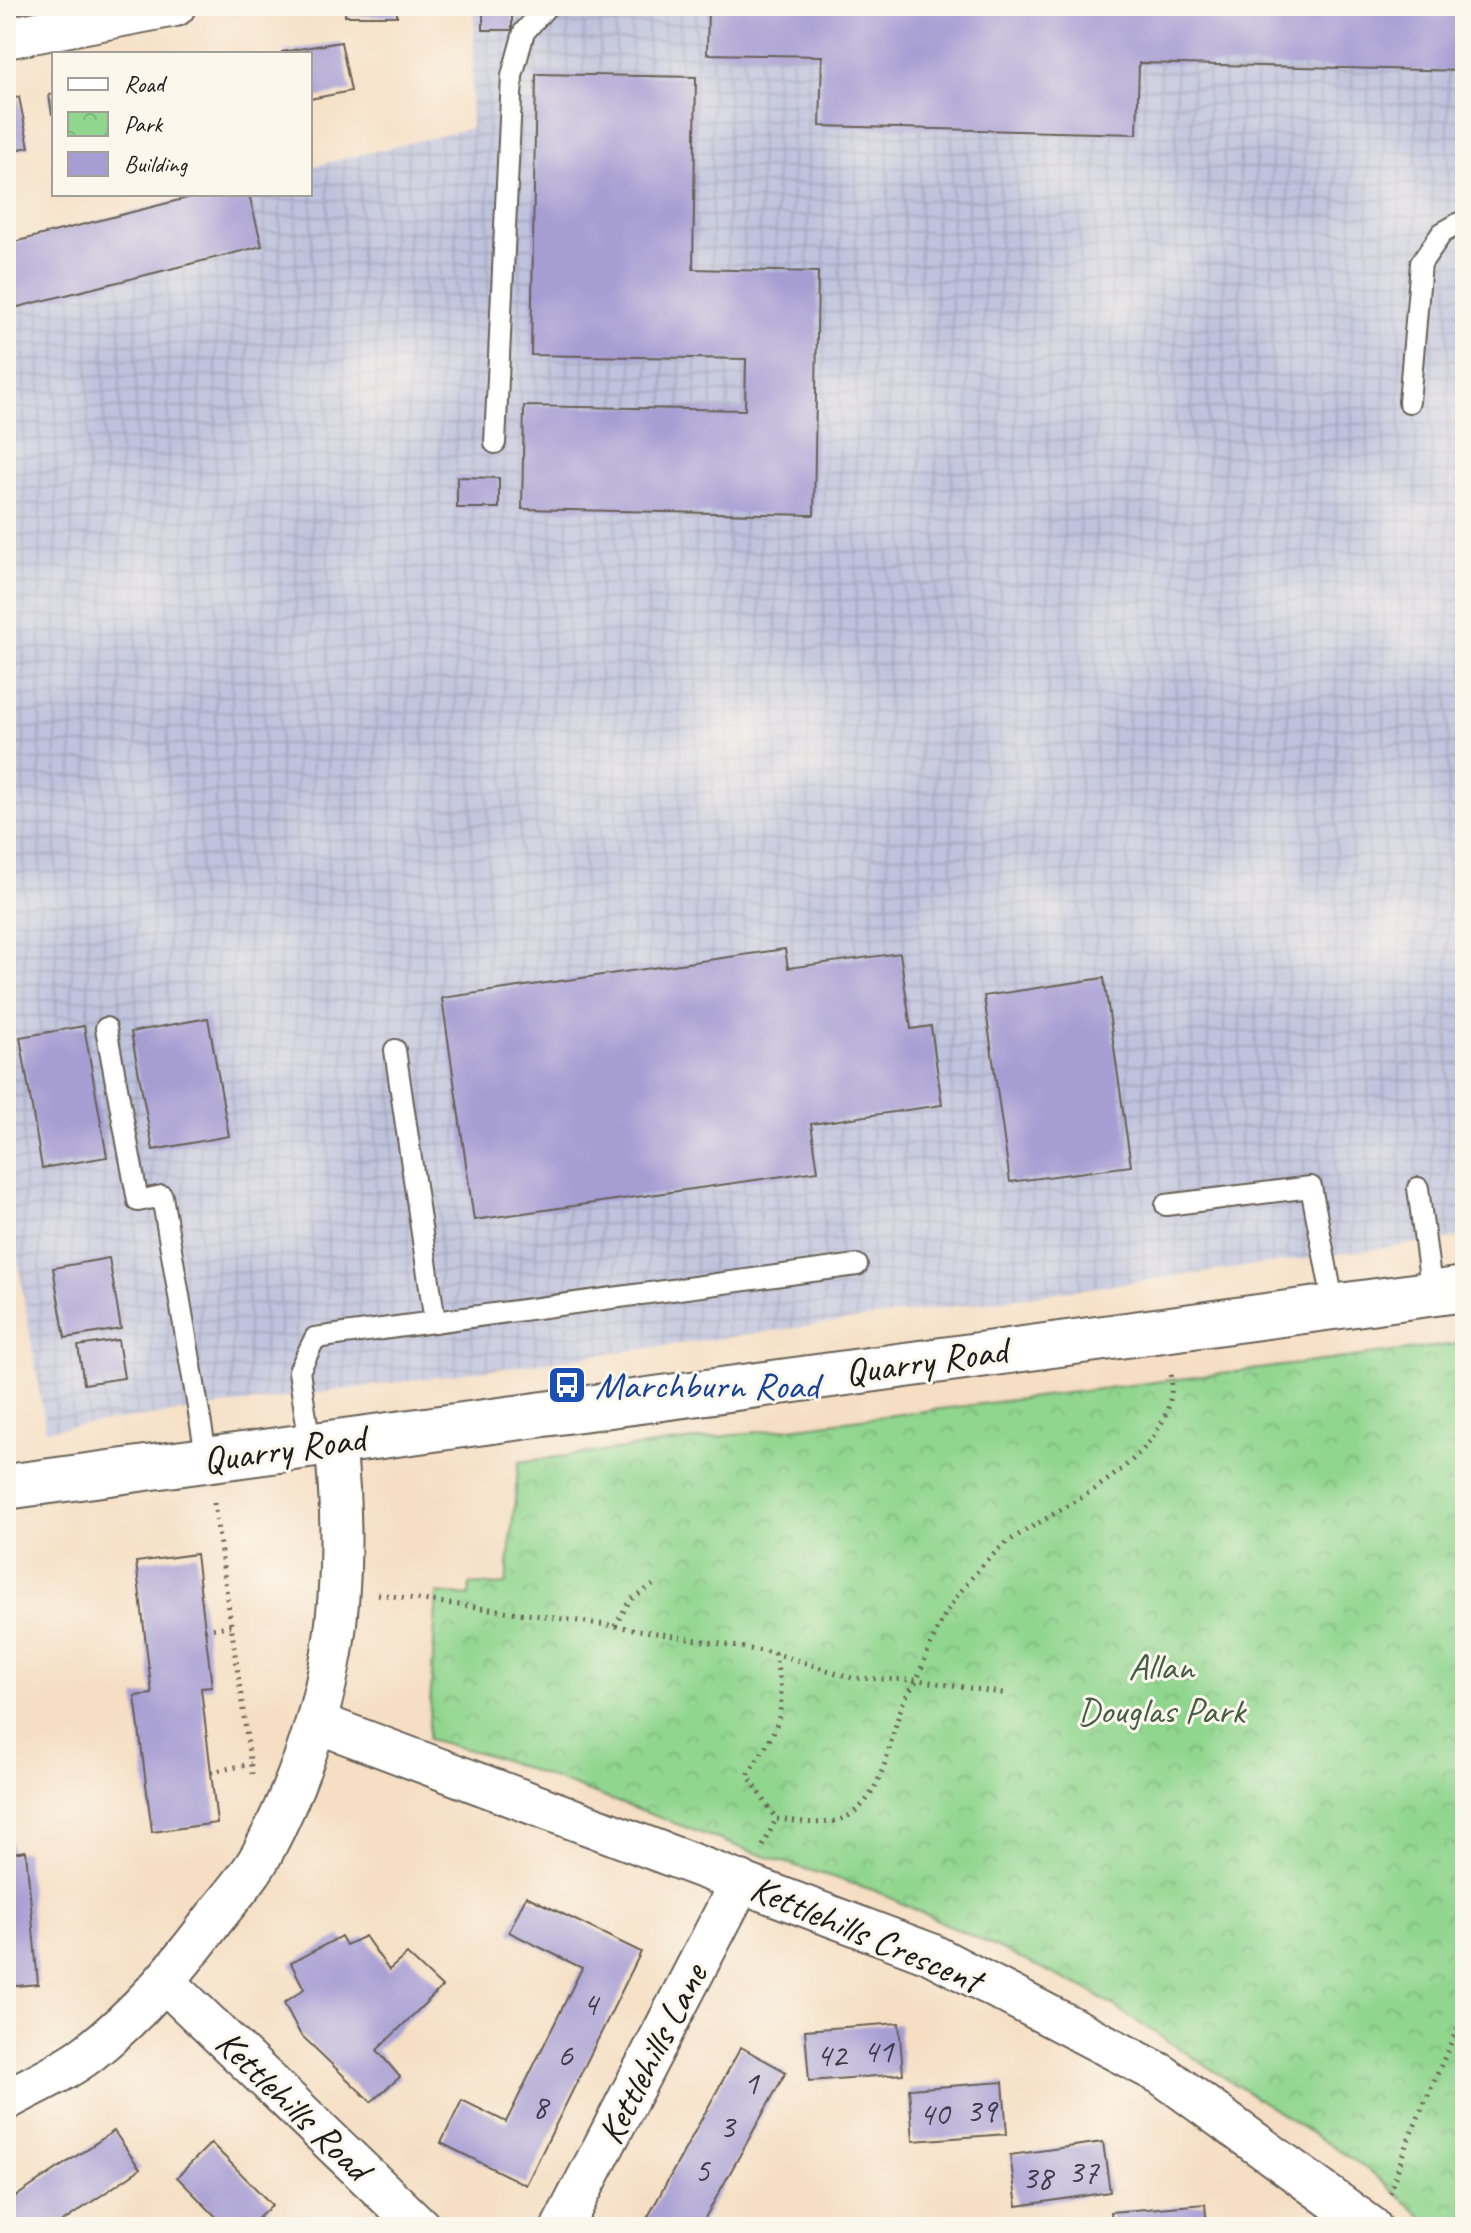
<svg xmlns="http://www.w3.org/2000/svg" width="1471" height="2233" font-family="Caveat,sans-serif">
<defs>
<pattern id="industrial-grid" width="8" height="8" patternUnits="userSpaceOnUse" patternTransform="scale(2)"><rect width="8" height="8" fill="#bfc2dd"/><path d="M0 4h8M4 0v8" fill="none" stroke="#a4a6bd"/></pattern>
<pattern id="park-crowns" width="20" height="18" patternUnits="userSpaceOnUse" patternTransform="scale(2)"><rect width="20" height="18" fill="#91d68f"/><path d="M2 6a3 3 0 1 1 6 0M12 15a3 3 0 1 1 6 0" fill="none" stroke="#7cb77b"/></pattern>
</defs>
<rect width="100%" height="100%" fill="#fbf7ec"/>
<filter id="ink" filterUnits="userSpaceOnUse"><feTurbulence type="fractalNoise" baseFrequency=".0125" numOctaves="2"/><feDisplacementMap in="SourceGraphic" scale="16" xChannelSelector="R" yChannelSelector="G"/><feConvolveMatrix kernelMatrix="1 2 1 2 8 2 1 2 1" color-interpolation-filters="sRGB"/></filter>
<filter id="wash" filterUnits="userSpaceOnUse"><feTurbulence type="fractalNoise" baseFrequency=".006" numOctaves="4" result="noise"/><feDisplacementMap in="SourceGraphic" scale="32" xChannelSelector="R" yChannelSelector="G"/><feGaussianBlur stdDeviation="1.8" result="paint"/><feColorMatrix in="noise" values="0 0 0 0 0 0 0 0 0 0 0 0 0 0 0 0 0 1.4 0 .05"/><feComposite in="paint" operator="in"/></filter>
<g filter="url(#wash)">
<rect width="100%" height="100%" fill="#f5dec3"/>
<polygon fill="url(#industrial-grid)" points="475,6 1465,6 1465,1237 46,1430 6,1191 6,244 203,194 310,194 310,167 471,128"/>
<polygon fill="url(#park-crowns)" stroke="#567956" stroke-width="2" points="1465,1343 1465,2227 1434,2227 1369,2170 1088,1990 873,1890 758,1854 495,1757 428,1739 437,1593 469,1596 470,1584 506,1585 519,1462"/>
<g id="blocks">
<g fill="#a69dd3">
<polygon points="346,6 397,6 397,16 345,16"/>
<rect x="483" y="6" width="29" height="24"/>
<polygon points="708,6 1465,6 1465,71 1139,63 1137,134 820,126 822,56 707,54"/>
<polygon points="341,42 351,91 310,99 310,54 281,52"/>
<polygon points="536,74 696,77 693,269 818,272 814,515 522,509 524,406 745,410 746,359 531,355"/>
<polygon points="54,94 54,114 52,114 49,95"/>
<polygon points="19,97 29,147 6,152 6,100"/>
<polygon points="203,194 249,194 262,246 6,310 6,244"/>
<polygon points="457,477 499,478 499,508 457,508"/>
<polygon points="785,949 788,968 900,953 911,1029 931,1026 942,1105 811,1124 818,1171 474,1220 442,998"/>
<polygon points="1104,978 1131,1166 1010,1182 984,996"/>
<polygon points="208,1018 229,1136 153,1150 131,1032"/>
<polygon points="84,1026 107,1157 42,1168 20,1037"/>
<polygon points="109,1258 121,1329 65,1338 53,1268"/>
<polygon points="118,1340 124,1378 84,1384 78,1346"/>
<polygon points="196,1554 212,1687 201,1688 217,1823 152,1832 135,1696 152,1694 136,1562"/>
<polygon points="6,1804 12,1853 26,1851 38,1984 6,1987"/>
<polygon points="526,1896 641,1952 526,2185 441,2143 462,2100 506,2122 582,1968 509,1932"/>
<polygon points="341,1936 346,1945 365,1936 389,1970 407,1954 442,1987 377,2050 400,2077 371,2102 300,2034 284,2003 304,1989 291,1963"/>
<polygon points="899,2023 903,2074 809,2081 805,2030"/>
<polygon points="741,2047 786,2072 700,2227 649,2227 644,2224"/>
<polygon points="1003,2082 1007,2134 913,2141 909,2089"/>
<polygon points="114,2131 140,2169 55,2227 6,2227 6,2203"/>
<polygon points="1103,2142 1110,2192 1017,2206 1010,2155"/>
<polygon points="211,2143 272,2205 249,2227 226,2227 177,2177"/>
<polygon points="1205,2204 1207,2227 1112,2227 1111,2212"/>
</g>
</g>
</g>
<g filter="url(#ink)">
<use href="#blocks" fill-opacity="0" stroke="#686056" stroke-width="2"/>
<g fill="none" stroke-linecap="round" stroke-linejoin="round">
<g stroke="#686056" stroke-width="24">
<g id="service">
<polyline points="1409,402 1421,263 1442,233 1465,220"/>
<polyline points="495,443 512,76 524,32 547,6"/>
<polyline points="106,1028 138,1201 162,1196 207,1460"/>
<polyline points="395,1050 435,1322"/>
<polyline points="1418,1188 1432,1294"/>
<polyline points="1166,1205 1311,1187 1334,1307"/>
<polyline points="310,1445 299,1371 315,1338 857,1265"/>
</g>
</g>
<g stroke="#686056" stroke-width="44">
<g id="minor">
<polyline points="6,38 175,6"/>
<polyline points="318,1723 929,1953 1161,2074 1371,2227"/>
<polyline points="166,1983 420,2227"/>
<path d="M6,2100c27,-15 60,-29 84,-48 50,-40 85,-81 123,-132 17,-22 38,-44 50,-68 72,-138 88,-258 72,-411"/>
<polyline points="562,2227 741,1881"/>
</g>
</g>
<g stroke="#686056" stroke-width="48">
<polyline id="tertiary" points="6,1487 1465,1289"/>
</g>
<g stroke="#686056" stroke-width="5" stroke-dasharray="2 6" stroke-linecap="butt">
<polyline points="214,1503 252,1774"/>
<polyline points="378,1594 615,1626 774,1653 852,1678 917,1680 1008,1694"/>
<polyline points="615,1626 630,1600 653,1585"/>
<polyline points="205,1630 234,1625"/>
<path d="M774,1653c15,61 6,71 -26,122l28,44c25,2 55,10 77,-6 33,-24 36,-75 50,-110 3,-9 11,-17 15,-26 13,-34 23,-63 47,-91 14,-17 29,-35 47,-47 57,-37 170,-84 159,-167"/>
<polyline points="211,1772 251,1764"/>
<polyline points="763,1846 776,1819"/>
<polyline points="1390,2193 1406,2145 1465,2011"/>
</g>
<use href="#service" stroke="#fff" stroke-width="20"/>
<use href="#minor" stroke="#fff" stroke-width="40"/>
<use href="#tertiary" stroke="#fff" stroke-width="44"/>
</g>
</g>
<defs>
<g id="bus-square" transform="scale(2)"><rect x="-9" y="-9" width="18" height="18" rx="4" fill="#1a4fb4" stroke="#fbf7ec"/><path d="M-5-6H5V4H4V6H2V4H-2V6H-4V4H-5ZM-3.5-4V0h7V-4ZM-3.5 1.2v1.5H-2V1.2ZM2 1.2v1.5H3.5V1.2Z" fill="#fff"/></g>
</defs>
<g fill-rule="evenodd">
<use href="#bus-square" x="567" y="1385"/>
</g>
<g text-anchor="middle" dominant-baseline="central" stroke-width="6" stroke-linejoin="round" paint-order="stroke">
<g font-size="34" fill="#3e3c4a">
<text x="590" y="2003">4</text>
<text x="878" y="2050">41</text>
<text x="565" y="2054">6</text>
<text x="831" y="2054">42</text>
<text x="751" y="2082">1</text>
<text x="540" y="2106">8</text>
<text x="981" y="2110">39</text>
<text x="934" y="2113">40</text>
<text x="727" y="2126">3</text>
<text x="702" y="2170">5</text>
<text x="1083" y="2171">37</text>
<text x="1037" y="2177">38</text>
</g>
<g font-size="38" fill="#1c1c1c" stroke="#fbf7ec">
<text transform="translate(926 1361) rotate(-8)">Quarry Road</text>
<text transform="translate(284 1449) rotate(-8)">Quarry Road</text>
<text transform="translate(866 1934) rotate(23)">Kettlehills Crescent</text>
<text transform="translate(652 2054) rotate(-63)">Kettlehills Lane</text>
<text transform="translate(293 2105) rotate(44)">Kettlehills Road</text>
</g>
<g font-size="38" fill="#164399" stroke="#fbf7ec" text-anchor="start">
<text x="595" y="1385">Marchburn Road</text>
</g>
<g font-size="38" fill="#455d44" stroke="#fbf7ec">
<text x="1161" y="1666">Allan<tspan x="1161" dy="44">Douglas Park</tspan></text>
</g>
</g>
<rect width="1471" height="2233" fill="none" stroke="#fbf7ec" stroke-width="32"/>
<rect x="52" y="52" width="260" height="144" fill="#fbf7ec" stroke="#a29f99" stroke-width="2"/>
<rect x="68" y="78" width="40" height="12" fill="#ffffff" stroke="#a29f99" stroke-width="2"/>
<text x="124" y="92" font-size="24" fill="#1c1c1c">Road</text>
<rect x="68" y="112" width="40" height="24" fill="url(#park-crowns)" stroke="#a29f99" stroke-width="2"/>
<text x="124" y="132" font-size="24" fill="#1c1c1c">Park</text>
<rect x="68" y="152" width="40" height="24" fill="#a69dd3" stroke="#a29f99" stroke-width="2"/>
<text x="124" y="172" font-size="24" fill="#1c1c1c">Building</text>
</svg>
